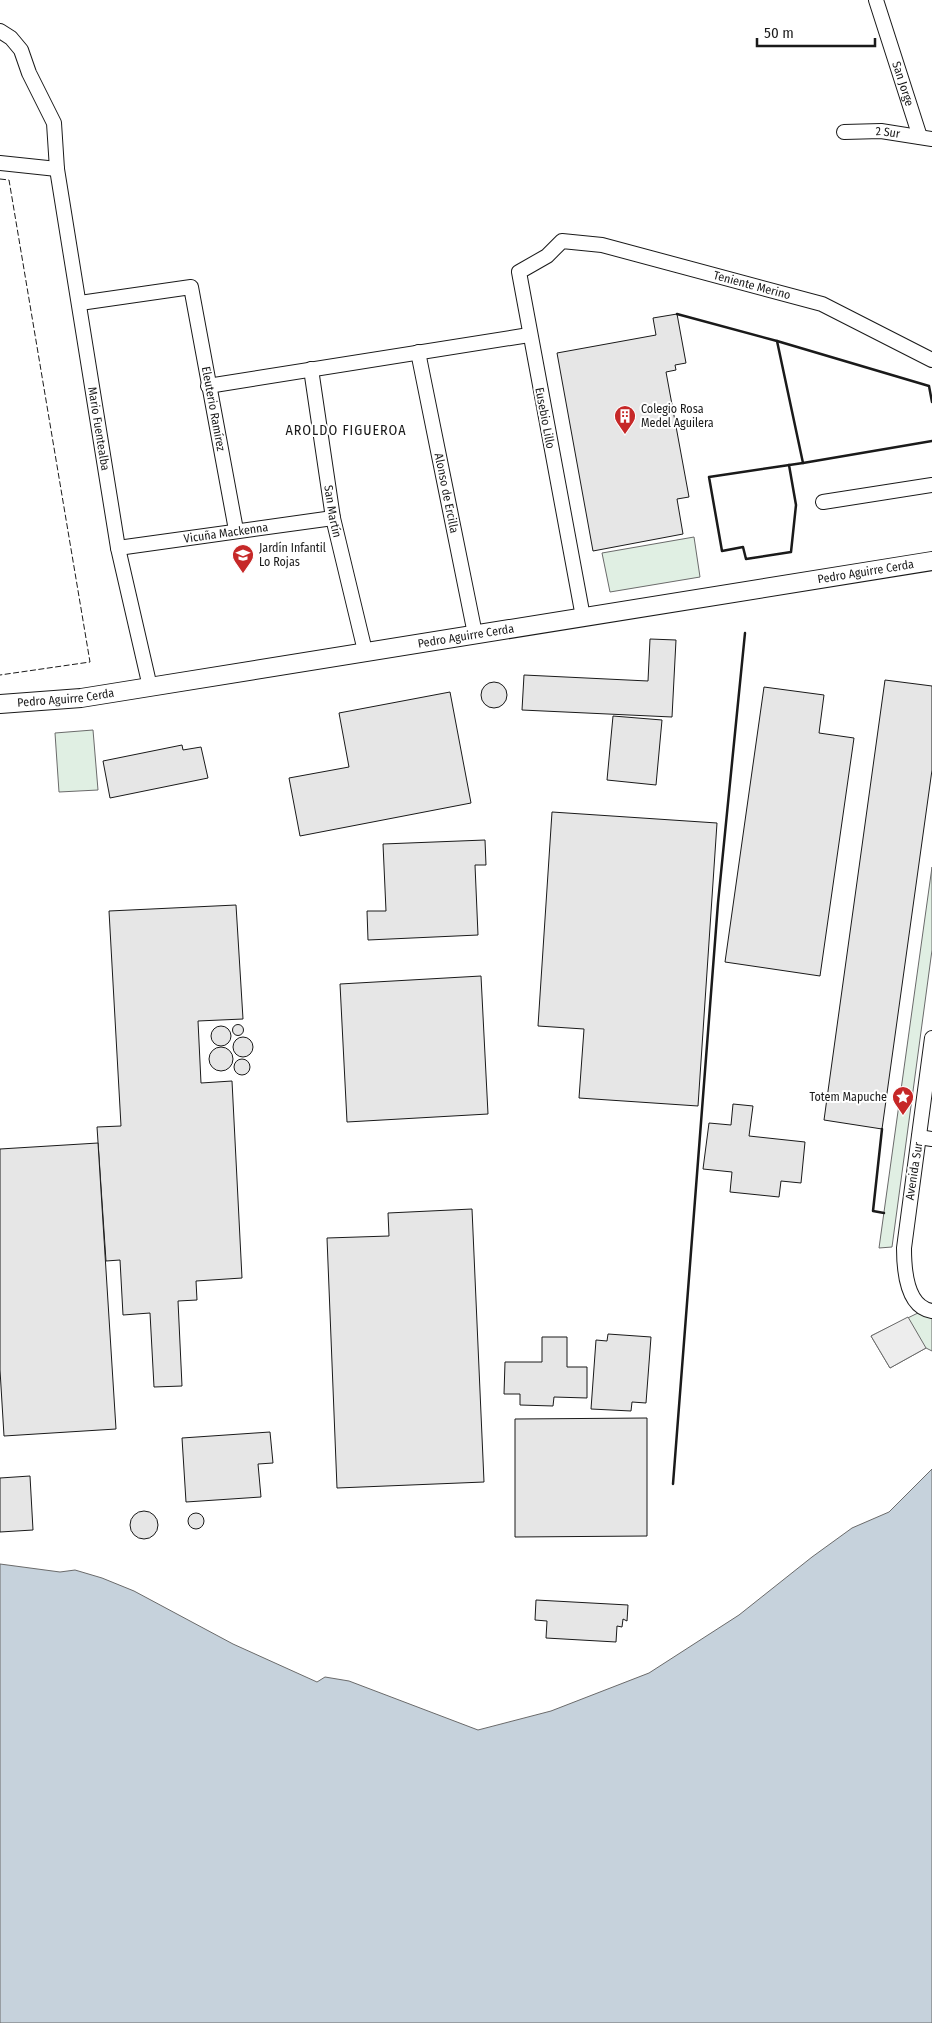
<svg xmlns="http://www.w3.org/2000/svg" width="932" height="2023" font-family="'Fira Sans Condensed',sans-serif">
<rect width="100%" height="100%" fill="#fff"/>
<g fill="#e0efe3" stroke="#6a6a6a">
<polygon points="694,537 700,577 610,592 602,553"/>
<polygon points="93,730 98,790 59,792 55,733"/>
<polygon points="932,867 932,950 892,1247 879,1248"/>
<polygon points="924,1310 932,1311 932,1351 926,1348 890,1368 871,1336"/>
</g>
<polygon fill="#ededed" stroke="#6a6a6a" points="908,1317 926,1348 890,1368 871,1336"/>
<polygon fill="#c6d2dc" stroke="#6a6a6a" points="932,1469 932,2023 0,2023 0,1564 60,1572 75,1570 102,1578 134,1591 233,1644 317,1682 325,1677 349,1681 478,1730 551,1711 649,1673 739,1615 812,1557 852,1528 889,1512"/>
<g fill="#e6e6e6" stroke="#1a1a1a">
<polygon points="677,314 686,363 675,365 676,370 666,372 689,497 677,499 683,534 593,551 557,353 656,335 653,318"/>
<polygon points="650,639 676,640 672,717 522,710 524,675 648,681"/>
<polygon points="885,680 932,686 932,770 882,1129 824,1120"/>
<circle cx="494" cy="695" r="13"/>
<polygon points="764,687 824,695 819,733 854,738 820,976 725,962"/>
<polygon points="450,692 471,803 300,836 289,778 349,767 339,713"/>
<polygon points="613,716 662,720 656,785 607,780"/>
<polygon points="182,745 183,750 201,747 208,778 110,798 103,761"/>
<polygon points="552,812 717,823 698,1106 579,1098 584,1029 538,1026"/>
<polygon points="485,840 486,865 475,865 478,935 368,940 367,911 386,911 383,844"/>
<polygon points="236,905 243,1019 198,1021 201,1083 232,1081 242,1278 196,1281 197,1300 178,1301 182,1386 154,1387 150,1313 123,1315 120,1260 106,1261 97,1127 121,1126 109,911"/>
<polygon points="481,976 488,1114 347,1122 340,984"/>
<circle cx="238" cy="1030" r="5.5"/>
<circle cx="221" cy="1036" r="10"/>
<circle cx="243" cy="1047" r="10"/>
<circle cx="221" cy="1059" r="12"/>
<circle cx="242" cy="1067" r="8"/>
<polygon points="733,1104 753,1106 749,1136 805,1142 801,1183 781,1181 779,1197 730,1192 732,1172 703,1169 709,1123 731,1125"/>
<polygon points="98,1143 116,1429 4,1436 0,1370 0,1149"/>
<polygon points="472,1209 484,1482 337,1488 327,1238 389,1236 388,1213"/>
<polygon points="608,1334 651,1337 646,1403 632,1402 631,1411 591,1409 596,1340 607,1341"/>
<polygon points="542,1337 567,1337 567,1367 587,1367 587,1398 554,1397 553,1406 520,1405 520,1394 504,1394 505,1362 542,1362"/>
<polygon points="647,1418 647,1536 515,1537 515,1419"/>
<polygon points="270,1432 273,1463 258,1464 261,1497 186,1502 182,1438"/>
<polygon points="30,1476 33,1530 0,1532 0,1478"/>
<circle cx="144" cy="1525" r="14"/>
<circle cx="196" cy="1521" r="8"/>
<polygon points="536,1600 628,1605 627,1621 623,1619 622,1627 617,1626 616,1642 546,1638 547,1621 535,1620"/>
</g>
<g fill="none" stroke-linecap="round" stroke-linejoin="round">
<g stroke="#1a1a1a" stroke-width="16">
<g id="minor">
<path id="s1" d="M876,0l44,137"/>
<path id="s2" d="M0,31l11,7 10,12 8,23 25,50 3,46 61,379 32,139"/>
<path id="s3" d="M844,132l37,-1 51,8"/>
<polyline points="0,163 57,169"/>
<path id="s4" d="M80,303l111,-16 45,243"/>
<path id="s5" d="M418,352l57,282"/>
<path id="s6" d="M311,369l22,149 32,133"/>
<polyline points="208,386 529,335"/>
<polyline points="823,502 932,485"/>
<path id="s7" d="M118,548l215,-30"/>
<path id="s8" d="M583,617l-64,-345 28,-16 15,-15 40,4 220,59 110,56"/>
<path d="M932,1038l-28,210c0,21 2,59 28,63"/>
<polyline points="919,1137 932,1139"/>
</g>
</g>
<g stroke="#1a1a1a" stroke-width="20">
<g id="tertiary">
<path id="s9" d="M0,704l81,-6 851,-137"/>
</g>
</g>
<use href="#minor" stroke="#fff" stroke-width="14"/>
<use href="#tertiary" stroke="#fff" stroke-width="18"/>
<polyline stroke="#1a1a1a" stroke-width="1" stroke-dasharray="6 2.5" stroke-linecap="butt" points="0,179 9,180 90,662 0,675"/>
<g stroke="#1a1a1a" stroke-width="2.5">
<polyline points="677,314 777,341 803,463 709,477 722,551 743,547 746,559 791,552 796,505 789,465"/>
<polyline points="777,341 929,386 932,402"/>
<polyline points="803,463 932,441"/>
<polyline points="882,1129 873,1211 884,1213"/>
<polyline points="673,1484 718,903 745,633"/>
</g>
</g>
<defs>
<g id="building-pin" transform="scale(1.125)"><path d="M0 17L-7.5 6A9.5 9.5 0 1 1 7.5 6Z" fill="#c62828" stroke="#fff"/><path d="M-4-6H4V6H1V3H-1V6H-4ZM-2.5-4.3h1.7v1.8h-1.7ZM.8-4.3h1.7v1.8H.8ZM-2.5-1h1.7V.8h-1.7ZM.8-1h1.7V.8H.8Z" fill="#fff"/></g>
<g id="school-pin" transform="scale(1.125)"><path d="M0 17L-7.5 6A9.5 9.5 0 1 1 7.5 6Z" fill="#c62828" stroke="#fff"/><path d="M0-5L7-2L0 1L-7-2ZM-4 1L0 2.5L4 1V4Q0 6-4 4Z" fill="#fff"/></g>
<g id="sight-pin" transform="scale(1.125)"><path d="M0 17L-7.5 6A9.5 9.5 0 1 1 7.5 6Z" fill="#c62828" stroke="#fff"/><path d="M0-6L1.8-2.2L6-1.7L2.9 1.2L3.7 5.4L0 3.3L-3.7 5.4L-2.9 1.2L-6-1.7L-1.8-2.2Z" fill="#fff"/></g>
</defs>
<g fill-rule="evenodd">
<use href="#building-pin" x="625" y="416"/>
<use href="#school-pin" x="243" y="555"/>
<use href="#sight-pin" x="903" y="1097"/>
</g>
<g text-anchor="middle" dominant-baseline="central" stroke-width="4" stroke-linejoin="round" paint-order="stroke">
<g font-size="12" fill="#1a1a1a" stroke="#fff">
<text stroke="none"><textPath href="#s1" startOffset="88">San Jorge</textPath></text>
<text stroke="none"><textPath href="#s3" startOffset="44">2 Sur</textPath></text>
<text stroke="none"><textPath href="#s8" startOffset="600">Teniente Merino</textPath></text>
<text stroke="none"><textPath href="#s4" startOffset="236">Eleuterio Ramírez</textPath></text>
<text transform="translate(545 418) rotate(79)">Eusebio Lillo</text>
<text stroke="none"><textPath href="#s2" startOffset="418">Mario Fuentealba</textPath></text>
<text stroke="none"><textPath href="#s5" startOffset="144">Alonso de Ercilla</textPath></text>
<text stroke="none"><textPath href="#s6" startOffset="144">San Martín</textPath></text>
<text stroke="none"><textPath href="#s7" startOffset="109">Vicuña Mackenna</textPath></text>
<text stroke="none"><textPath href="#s9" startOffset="876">Pedro Aguirre Cerda</textPath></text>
<text stroke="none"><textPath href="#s9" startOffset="471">Pedro Aguirre Cerda</textPath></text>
<text stroke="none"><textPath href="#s9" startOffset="66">Pedro Aguirre Cerda</textPath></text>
<text transform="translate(914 1171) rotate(-81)">Avenida Sur</text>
</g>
<g font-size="12" fill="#1a1a1a" stroke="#fff" text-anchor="start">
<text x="641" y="409">Colegio Rosa<tspan x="641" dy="14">Medel Aguilera</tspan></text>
<text x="259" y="548">Jardín Infantil<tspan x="259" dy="14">Lo Rojas</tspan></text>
<text x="887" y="1097" text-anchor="end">Totem Mapuche</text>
</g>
<g font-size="14" letter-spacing="1" fill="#1a1a1a" stroke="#fff">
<text x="346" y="430">AROLDO FIGUEROA</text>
</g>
</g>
<path d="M757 38v8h118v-8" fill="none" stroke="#1a1a1a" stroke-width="2.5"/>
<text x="764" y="38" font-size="15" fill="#1a1a1a" stroke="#ffffff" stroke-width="4" paint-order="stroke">50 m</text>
</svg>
